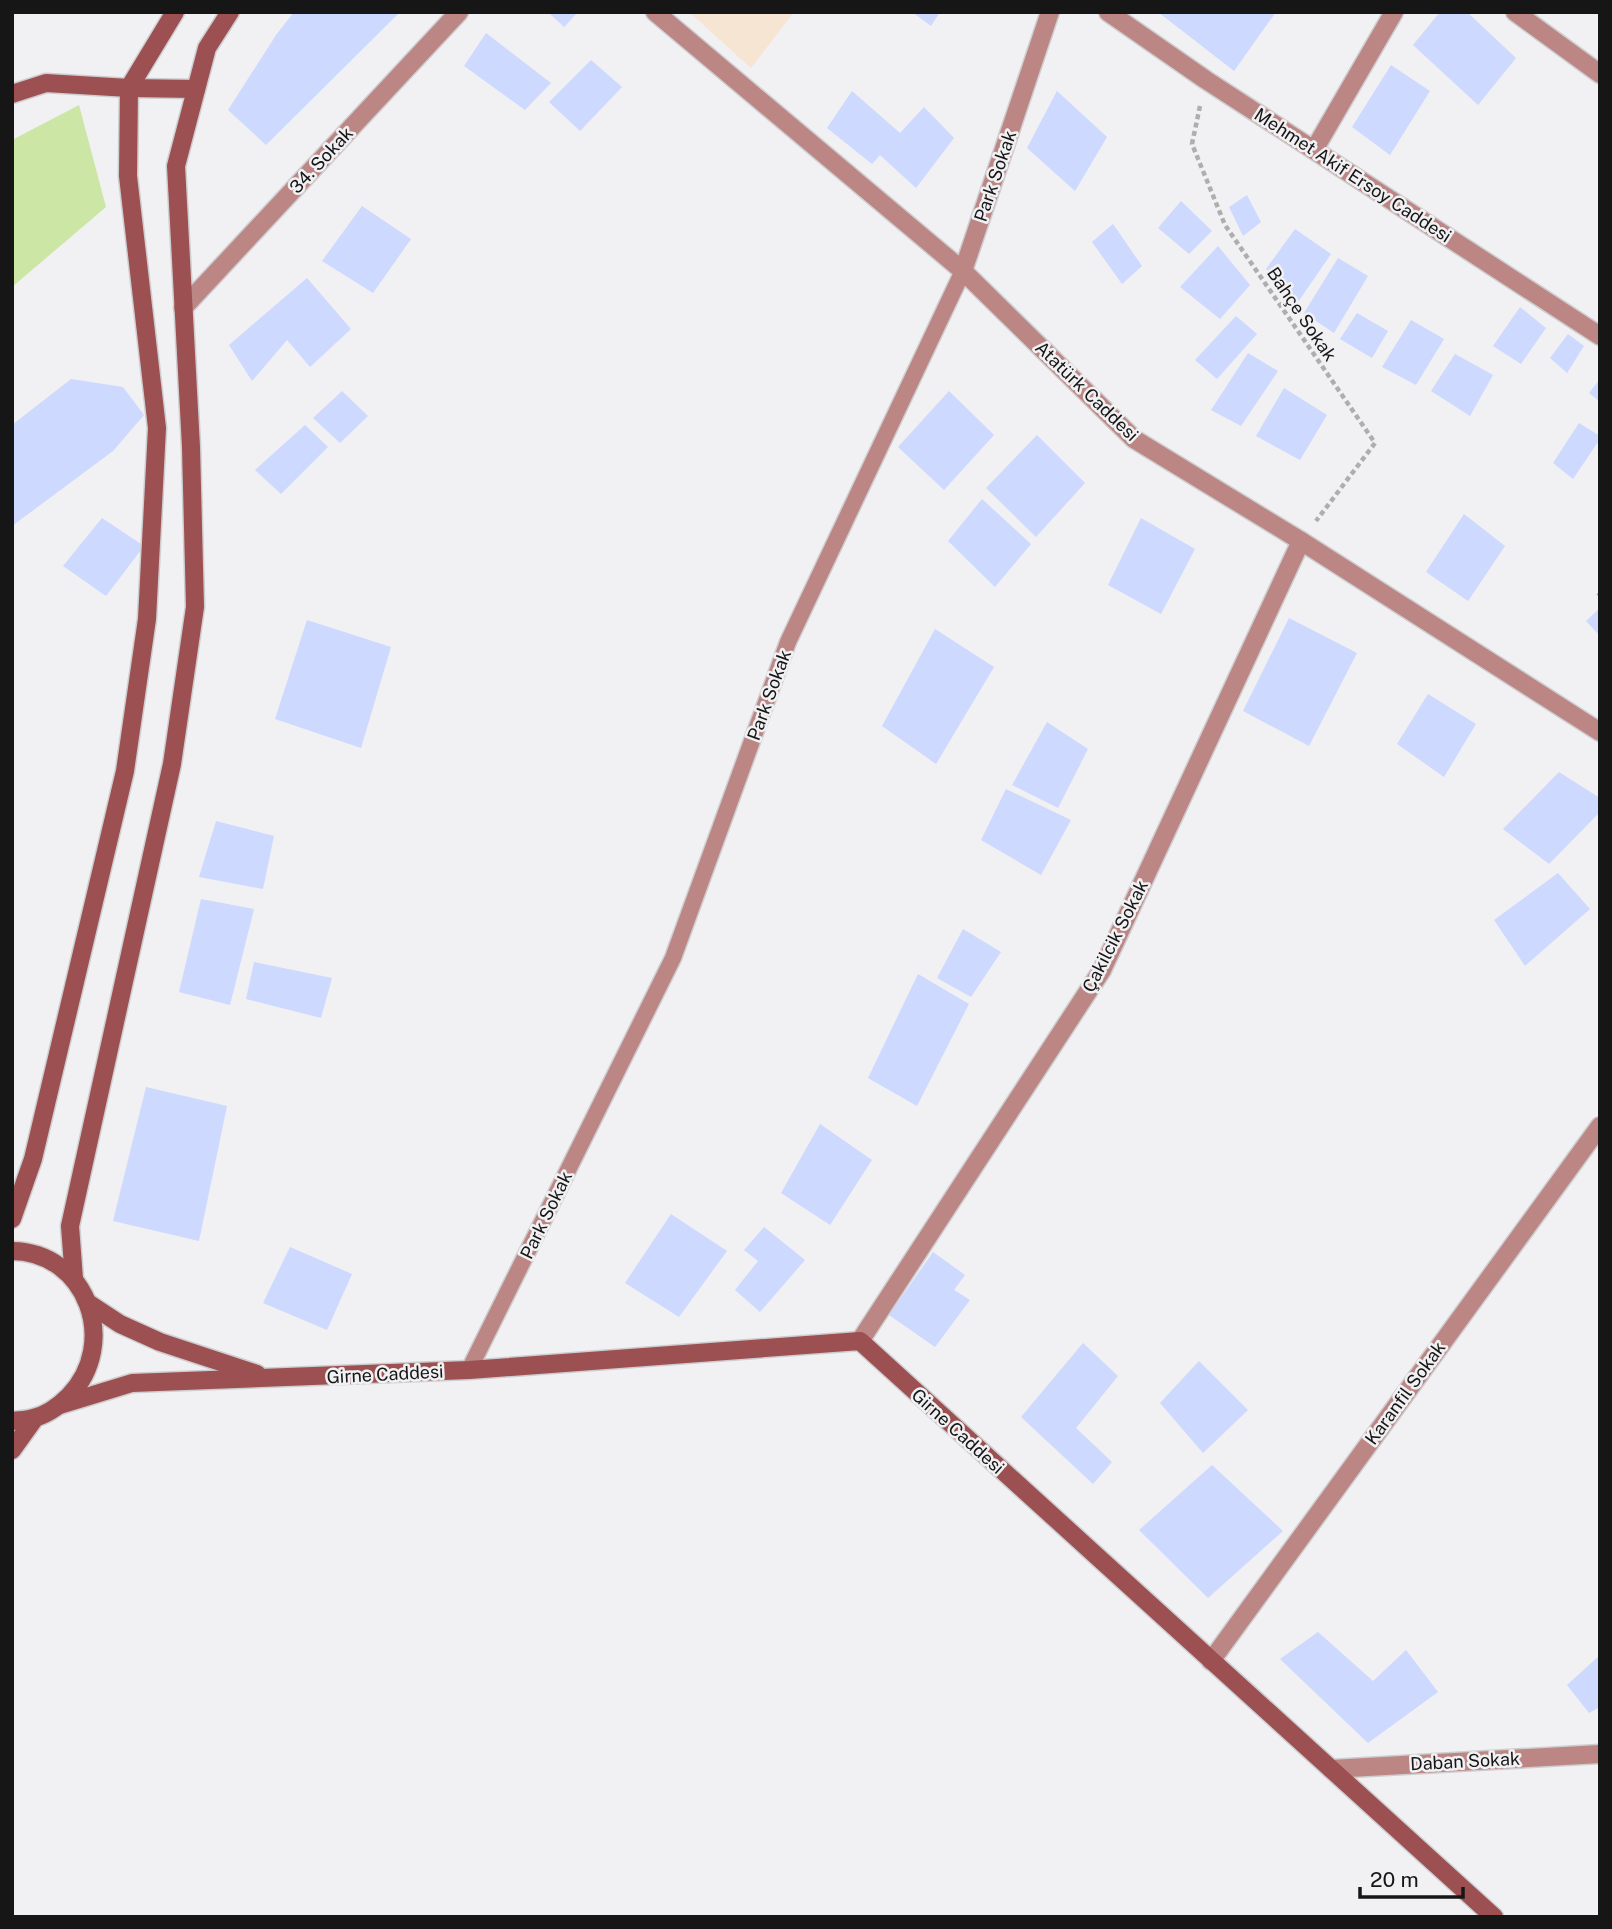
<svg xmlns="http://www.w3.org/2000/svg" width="1612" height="1929" font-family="'Public Sans',sans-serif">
<rect width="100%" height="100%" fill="#f1f1f3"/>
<polygon fill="#f5e5d2" points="689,12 794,12 751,68"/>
<polygon fill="#cce6a6" points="79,105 106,207 12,287 12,140"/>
<g fill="#cdd9fe">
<polygon points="294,12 400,12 266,145 228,110 276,35"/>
<polygon points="548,12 578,12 564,27"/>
<polygon points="912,12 940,12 931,26"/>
<polygon points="1158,12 1276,12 1234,71"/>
<polygon points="1440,12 1467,12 1516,58 1478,105 1413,45"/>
<polygon points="486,33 551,83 525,110 464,66"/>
<polygon points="591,60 622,87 580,131 549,102"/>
<polygon points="1391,65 1430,91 1390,155 1352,127"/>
<polygon points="852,91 900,133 924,107 954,138 916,188 880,155 872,164 827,128"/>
<polygon points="1057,91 1107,137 1075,191 1027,148"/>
<polygon points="1247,195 1261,222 1243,236 1229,207"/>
<polygon points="1181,201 1212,231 1189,254 1158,228"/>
<polygon points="362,206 411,239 373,293 322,261"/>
<polygon points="1113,224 1142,266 1122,284 1092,242"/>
<polygon points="1295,229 1331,254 1298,302 1266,269"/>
<polygon points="1218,246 1250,285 1220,319 1180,287"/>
<polygon points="1338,258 1368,276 1334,333 1304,313"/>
<polygon points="307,278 351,329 310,367 287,340 252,381 229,345"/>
<polygon points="1520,307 1546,328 1521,364 1493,346"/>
<polygon points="1357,313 1388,331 1372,358 1340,339"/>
<polygon points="1236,316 1257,334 1217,379 1195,360"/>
<polygon points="1411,320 1444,339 1416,385 1382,367"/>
<polygon points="1568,334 1584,346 1567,373 1550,358"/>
<polygon points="1248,353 1278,371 1241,426 1211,410"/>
<polygon points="1455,354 1493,375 1470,416 1431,391"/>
<polygon points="71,379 123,387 144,415 113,451 12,526 12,425"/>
<polygon points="1600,379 1600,402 1589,393"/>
<polygon points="1284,388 1327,415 1300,460 1256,436"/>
<polygon points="342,391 368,416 340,443 313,418"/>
<polygon points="949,391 994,435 944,490 898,447"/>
<polygon points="1579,423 1600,436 1600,439 1573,479 1553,463"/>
<polygon points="305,425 328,447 281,494 255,470"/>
<polygon points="1037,435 1085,483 1036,537 986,488"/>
<polygon points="982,499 1031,544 995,587 948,541"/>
<polygon points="1464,514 1505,546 1468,601 1426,572"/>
<polygon points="102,518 144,546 106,596 63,566"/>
<polygon points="1141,518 1195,549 1161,614 1108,585"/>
<polygon points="1600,608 1600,636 1586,621"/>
<polygon points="1289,618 1357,653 1309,746 1243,711"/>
<polygon points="307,620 391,647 361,748 275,719"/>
<polygon points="935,629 994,667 936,764 882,726"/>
<polygon points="1428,694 1476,724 1444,777 1397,744"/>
<polygon points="1047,722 1088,749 1058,808 1012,785"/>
<polygon points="1559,772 1600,798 1600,812 1549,864 1503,829"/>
<polygon points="1006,789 1071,820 1041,875 981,840"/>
<polygon points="216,821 274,836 263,889 199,877"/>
<polygon points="1558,873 1590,909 1525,966 1494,920"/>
<polygon points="201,899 254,909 230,1005 179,992"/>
<polygon points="963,929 1001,952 971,997 937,978"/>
<polygon points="254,962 332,978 321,1018 246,999"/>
<polygon points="918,974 969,1004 917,1106 868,1078"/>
<polygon points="146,1087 227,1106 199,1241 113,1221"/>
<polygon points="820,1124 872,1160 830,1225 781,1193"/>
<polygon points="671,1214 727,1251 679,1317 625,1283"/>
<polygon points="764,1227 805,1260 760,1312 735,1290 758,1261 744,1250"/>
<polygon points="290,1247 352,1274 327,1330 263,1303"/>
<polygon points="933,1252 965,1275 954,1290 970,1300 935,1347 889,1315"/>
<polygon points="1083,1343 1118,1376 1076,1428 1112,1462 1093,1484 1021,1417"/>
<polygon points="1199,1361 1248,1410 1203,1453 1160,1403"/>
<polygon points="1212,1465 1283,1531 1208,1598 1139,1530"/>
<polygon points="1318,1632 1373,1681 1406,1650 1438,1692 1368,1743 1280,1659"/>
<polygon points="1600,1655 1600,1707 1589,1713 1567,1685"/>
</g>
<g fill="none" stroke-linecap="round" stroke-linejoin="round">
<g stroke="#ceced0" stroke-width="19">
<polyline id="lane" points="469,1370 673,958 788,642 963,271"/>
</g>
<g stroke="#ceced0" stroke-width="21">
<g id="street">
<polyline points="655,12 963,271 1134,439 1301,541 1600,732"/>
<polyline points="1108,12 1206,80 1600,336"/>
<polyline points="1515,12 1600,74"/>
<polyline points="1314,150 1394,12"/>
<polyline points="963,271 1050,12"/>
<polyline points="183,308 459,12"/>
<polyline points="860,1341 1102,970 1301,541"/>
<polyline points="1211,1661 1600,1126"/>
<polyline points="1331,1769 1600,1754"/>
</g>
</g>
<g stroke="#ceced0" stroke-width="21">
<g id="secondary">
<polyline points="12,94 46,83 129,88 196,89"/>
<polyline points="12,1219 33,1159 125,771 147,619 157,428 128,176 129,88 175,12"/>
<path d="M12,1251c75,1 108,92 57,145 -9,9 -22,19 -36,22 -6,2 -14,2 -21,3"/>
<polyline points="74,1279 70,1226 172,764 195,607 191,447 176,166 207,48 230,12"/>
<polyline points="88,1303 120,1324 160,1342 257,1374"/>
<polyline points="60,1405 132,1383 469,1370 860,1341 1494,1917"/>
<polyline points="12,1450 35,1418"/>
</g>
</g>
<g stroke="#aeaeb0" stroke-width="4.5" stroke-dasharray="5 3.5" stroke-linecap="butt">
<polyline points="1200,106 1192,144 1225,225 1375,443 1316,521"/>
<polyline points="1598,596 1600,594"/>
</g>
<use href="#lane" stroke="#bc8685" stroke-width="16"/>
<use href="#street" stroke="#bc8685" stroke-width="18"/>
<use href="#secondary" stroke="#9c5052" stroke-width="18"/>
</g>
<g text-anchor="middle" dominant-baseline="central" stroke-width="5" stroke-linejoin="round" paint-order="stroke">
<g font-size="18" fill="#161617" stroke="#f1f1f3">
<text transform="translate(321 160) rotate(-47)">34. Sokak</text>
<text transform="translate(1353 175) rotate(33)">Mehmet Akif Ersoy Caddesi</text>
<text transform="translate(995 176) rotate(-71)">Park Sokak</text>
<text transform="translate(1302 314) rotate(56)">Bahçe Sokak</text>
<text transform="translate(1087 391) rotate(44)">Atatürk Caddesi</text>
<text transform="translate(769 695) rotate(-70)">Park Sokak</text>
<text transform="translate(1115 936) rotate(-63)">Çakilcik Sokak</text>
<text transform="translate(546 1215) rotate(-64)">Park Sokak</text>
<text transform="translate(385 1374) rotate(-3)">Girne Caddesi</text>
<text transform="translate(1405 1393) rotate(-54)">Karanfil Sokak</text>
<text transform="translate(958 1431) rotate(42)">Girne Caddesi</text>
<text transform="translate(1465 1761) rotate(-3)">Daban Sokak</text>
</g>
</g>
<rect width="1612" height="1929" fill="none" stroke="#161617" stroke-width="28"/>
<path d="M1360 1887v10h103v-10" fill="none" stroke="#161617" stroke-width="3.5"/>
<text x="1370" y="1887" font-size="21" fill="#161617" stroke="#f1f1f3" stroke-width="5" paint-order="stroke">20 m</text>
</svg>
